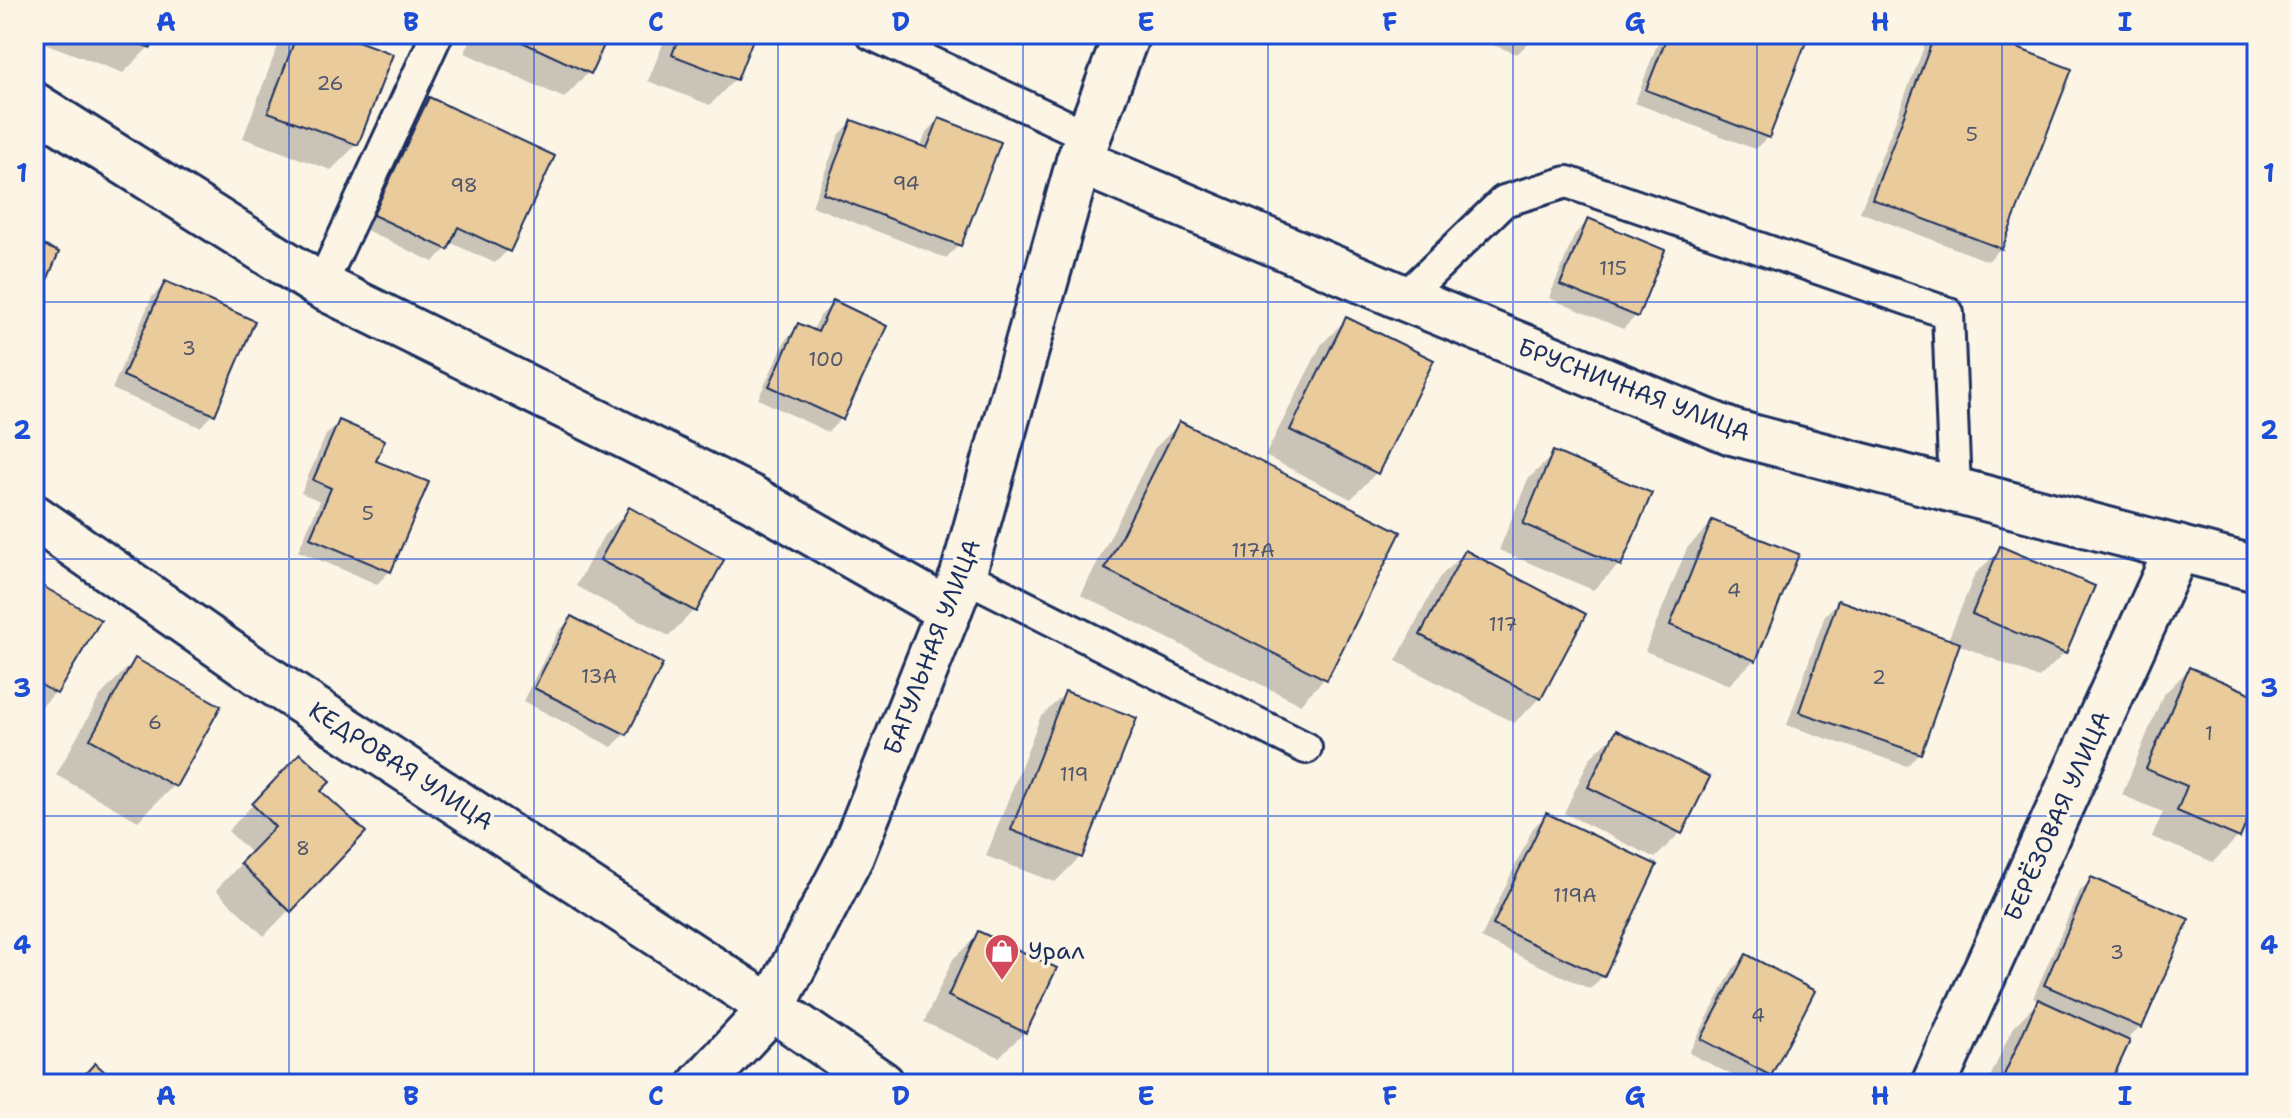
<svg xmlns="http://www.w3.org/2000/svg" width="2291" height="1118" font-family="'Shantell Sans',sans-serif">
<rect width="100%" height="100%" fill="#fcf5e5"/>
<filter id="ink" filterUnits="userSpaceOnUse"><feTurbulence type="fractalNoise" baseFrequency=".0125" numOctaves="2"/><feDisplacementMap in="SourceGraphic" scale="16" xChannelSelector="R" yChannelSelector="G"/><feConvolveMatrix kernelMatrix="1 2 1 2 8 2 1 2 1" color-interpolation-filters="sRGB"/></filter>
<g filter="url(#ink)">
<g fill="#0003">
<polygon points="34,34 154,34 149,47 123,73 34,39"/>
<polygon points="291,34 333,34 357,144 331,170 243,138 277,48"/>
<polygon points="473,34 607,34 589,72 564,98 465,53"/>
<polygon points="667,34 753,34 735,79 710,105 648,81"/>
<polygon points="1464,34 1533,34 1530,41 1517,54"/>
<polygon points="1661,34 1807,34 1768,137 1755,149 1635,103"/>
<polygon points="1929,34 1975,34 2001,248 1988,261 1860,212"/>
<polygon points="429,99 508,250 495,263 449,242 446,249 433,262 362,228 416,112"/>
<polygon points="939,120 959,245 946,258 812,206 839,135 852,122 920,148 926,133"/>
<polygon points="1588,221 1636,316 1623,329 1549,298 1575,234"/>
<polygon points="165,284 213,414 200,427 112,389 152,297"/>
<polygon points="833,303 841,419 828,432 758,399 786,339 799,326 812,332 820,316"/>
<polygon points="1346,319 1432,361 1376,473 1351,499 1265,456 1321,345"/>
<polygon points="339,422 373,462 390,571 377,584 298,551 320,501 301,493 326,435"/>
<polygon points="1179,424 1325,678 1300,704 1081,595 1154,449"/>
<polygon points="1554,454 1619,565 1593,590 1499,550 1528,479"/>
<polygon points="630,510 694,610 669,636 576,586 604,535"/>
<polygon points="1713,522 1754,660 1729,685 1645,651 1687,548"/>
<polygon points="2001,549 2065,653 2039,678 1957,644 1919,753 1907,766 1787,725 1825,615 1838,602 1948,640 1975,574"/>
<polygon points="1465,552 1540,698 1514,723 1396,661 1439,578"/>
<polygon points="34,583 55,693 34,714"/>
<polygon points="571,619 625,734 612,747 523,701 558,632"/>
<polygon points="135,660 174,785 138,821 56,775 100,696"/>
<polygon points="2189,669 2257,698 2257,792 2238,837 2213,862 2152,837 2163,812 2122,795 2163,695"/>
<polygon points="1065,693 1080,857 1055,882 986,856 1040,718"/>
<polygon points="1616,733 1680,833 1655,858 1564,813 1590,758"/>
<polygon points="275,781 319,791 289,910 264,936 216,890 251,853 228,831"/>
<polygon points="1546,815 1603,976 1590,989 1481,938 1533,828"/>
<polygon points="2092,879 2186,920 2140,1027 2126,1041 2108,1084 1987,1084 2013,1027 2039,1001 2033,998 2079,892"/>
<polygon points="979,934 1025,1032 999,1057 924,1022 953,959"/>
<polygon points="1746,956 1769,1075 1760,1084 1749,1084 1689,1053 1733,969"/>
<polygon points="1282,1078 1295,1084 1276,1084"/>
<polygon points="1720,1079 1729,1084 1715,1084"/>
</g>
<g fill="#eacb9c" stroke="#1b2f5e" stroke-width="2">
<polygon points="113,34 156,34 151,48"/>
<polygon points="297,34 339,34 393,54 358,145 268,112"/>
<polygon points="505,34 609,34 591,74"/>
<polygon points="680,34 755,34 737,80 672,55"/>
<polygon points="1668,34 1809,34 1769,138 1646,90"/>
<polygon points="1935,34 1981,34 2072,69 2002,249 1872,199"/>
<polygon points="429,97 555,156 510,252 458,227 448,250 373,215"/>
<polygon points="939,118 1001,142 961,246 823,193 852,120 927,148"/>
<polygon points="1588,218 1665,250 1638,317 1560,285"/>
<polygon points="34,241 59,252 34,311"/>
<polygon points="165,281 255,321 215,415 123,376"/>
<polygon points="833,300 887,326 843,420 769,386 798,323 818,332"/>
<polygon points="1346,317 1434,360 1378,474 1290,430"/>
<polygon points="339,420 385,440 376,461 429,482 391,572 310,538 331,488 313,480"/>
<polygon points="1179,421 1401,532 1327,680 1105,569"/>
<polygon points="1553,451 1652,493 1621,566 1523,524"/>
<polygon points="629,507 724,560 696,612 600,560"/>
<polygon points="1712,520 1799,554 1756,661 1670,625"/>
<polygon points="2000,546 2095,586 2066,654 1972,614"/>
<polygon points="1465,550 1586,614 1541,699 1420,635"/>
<polygon points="34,581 101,620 57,694 34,681"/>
<polygon points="1838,600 1960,643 1921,754 1799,712"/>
<polygon points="571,616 663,664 627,735 534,688"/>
<polygon points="135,658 221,706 176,787 90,739"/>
<polygon points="2189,667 2257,696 2257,797 2240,838 2177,811 2187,786 2146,769"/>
<polygon points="1065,691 1137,718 1082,858 1011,830"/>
<polygon points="1616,730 1710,777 1682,834 1588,787"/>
<polygon points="300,753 331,781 321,791 366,832 291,912 240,863 275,827 252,804"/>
<polygon points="1546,813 1657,865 1604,977 1493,925"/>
<polygon points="2091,877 2189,919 2142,1028 2044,985"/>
<polygon points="978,931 1057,968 1026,1033 948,996"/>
<polygon points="1746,954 1815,991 1771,1076 1701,1039"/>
<polygon points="2038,999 2130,1041 2110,1084 2000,1084"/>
<polygon points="95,1063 118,1084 76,1084"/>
</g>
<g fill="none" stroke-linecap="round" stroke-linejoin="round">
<g stroke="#1b2f5e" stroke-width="36">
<g id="lane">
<polyline points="871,34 1088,136"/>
<polyline points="321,286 437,34"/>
<polyline points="1404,298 1504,201 1567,182 1948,313 1955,490"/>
<polyline points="963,575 1306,748"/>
</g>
</g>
<g stroke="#1b2f5e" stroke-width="50">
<g id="street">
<polyline points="34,105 321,286 751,498 949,611"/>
<polyline points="1079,161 1404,298 1732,432 2257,569"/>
<polyline points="34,517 257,672 772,1008 882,1084"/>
<polyline points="1934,1084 2178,548"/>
</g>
</g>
<g stroke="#1b2f5e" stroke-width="50">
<polyline id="secondary" points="701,1084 772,1008 851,856 963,575 1079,161 1127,34"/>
</g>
<use href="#lane" stroke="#fcf5e5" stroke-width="30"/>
<use href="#street" stroke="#fcf5e5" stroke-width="44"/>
<use href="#secondary" stroke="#fcf5e5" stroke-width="44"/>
</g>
</g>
<path fill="none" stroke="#1d4ed8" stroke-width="2" stroke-opacity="0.55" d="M289,34v1050M534,34v1050M778,34v1050M1023,34v1050M1268,34v1050M1513,34v1050M1757,34v1050M2002,34v1050M34,302h2223M34,559h2223M34,816h2223"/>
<defs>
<g id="shop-pin" transform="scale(1.8)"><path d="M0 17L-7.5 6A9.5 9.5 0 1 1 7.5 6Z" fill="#d1495b" stroke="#fcf5e5"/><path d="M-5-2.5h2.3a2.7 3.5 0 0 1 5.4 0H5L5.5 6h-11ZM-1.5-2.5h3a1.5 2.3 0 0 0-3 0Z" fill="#fff"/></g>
</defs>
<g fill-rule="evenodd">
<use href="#shop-pin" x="1002" y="951"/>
</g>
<g text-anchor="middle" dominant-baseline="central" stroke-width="7" stroke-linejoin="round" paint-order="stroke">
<g font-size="20" fill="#4f566e">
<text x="330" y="83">26</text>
<text x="1972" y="134">5</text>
<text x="906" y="183">94</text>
<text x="464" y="185">98</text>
<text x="1613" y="268">115</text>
<text x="189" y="348">3</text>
<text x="826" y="359">100</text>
<text x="368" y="513">5</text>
<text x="1253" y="550">117А</text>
<text x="1734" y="590">4</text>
<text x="1503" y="624">117</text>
<text x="599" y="676">13А</text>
<text x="1879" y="677">2</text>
<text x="155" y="722">6</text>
<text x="2209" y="733">1</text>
<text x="1074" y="774">119</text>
<text x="303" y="848">8</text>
<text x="1575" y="895">119А</text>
<text x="2117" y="952">3</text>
<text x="1758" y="1015">4</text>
</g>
<g font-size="24" fill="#1b2f5e" stroke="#fcf5e5">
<text transform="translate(1634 390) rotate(21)">БРУСНИЧНАЯ УЛИЦА</text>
<text transform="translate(932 647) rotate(-69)">БАГУЛЬНАЯ УЛИЦА</text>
<text transform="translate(401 766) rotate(33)">КЕДРОВАЯ УЛИЦА</text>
<text transform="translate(2057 816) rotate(-66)">БЕРЁЗОВАЯ УЛИЦА</text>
</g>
<g font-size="24" fill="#1b2f5e" stroke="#fcf5e5" text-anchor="start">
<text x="1028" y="951">Урал</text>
</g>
</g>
<rect width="2291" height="1118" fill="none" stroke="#fcf5e5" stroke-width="88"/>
<rect x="44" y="44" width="2203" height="1030" fill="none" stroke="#1d4ed8" stroke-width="3"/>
<g font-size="26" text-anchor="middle" font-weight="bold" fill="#1d4ed8">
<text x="166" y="31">A</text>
<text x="411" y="31">B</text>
<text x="656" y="31">C</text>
<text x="901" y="31">D</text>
<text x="1146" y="31">E</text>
<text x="1390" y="31">F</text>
<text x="1635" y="31">G</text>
<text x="1880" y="31">H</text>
<text x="2125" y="31">I</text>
<text x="22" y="182">1</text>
<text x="2269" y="182">1</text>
<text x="22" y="439">2</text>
<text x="2269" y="439">2</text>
<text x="22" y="697">3</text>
<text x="2269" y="697">3</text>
<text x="22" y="954">4</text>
<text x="2269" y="954">4</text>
<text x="166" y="1105">A</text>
<text x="411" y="1105">B</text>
<text x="656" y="1105">C</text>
<text x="901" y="1105">D</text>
<text x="1146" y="1105">E</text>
<text x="1390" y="1105">F</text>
<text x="1635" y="1105">G</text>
<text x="1880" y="1105">H</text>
<text x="2125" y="1105">I</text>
</g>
</svg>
